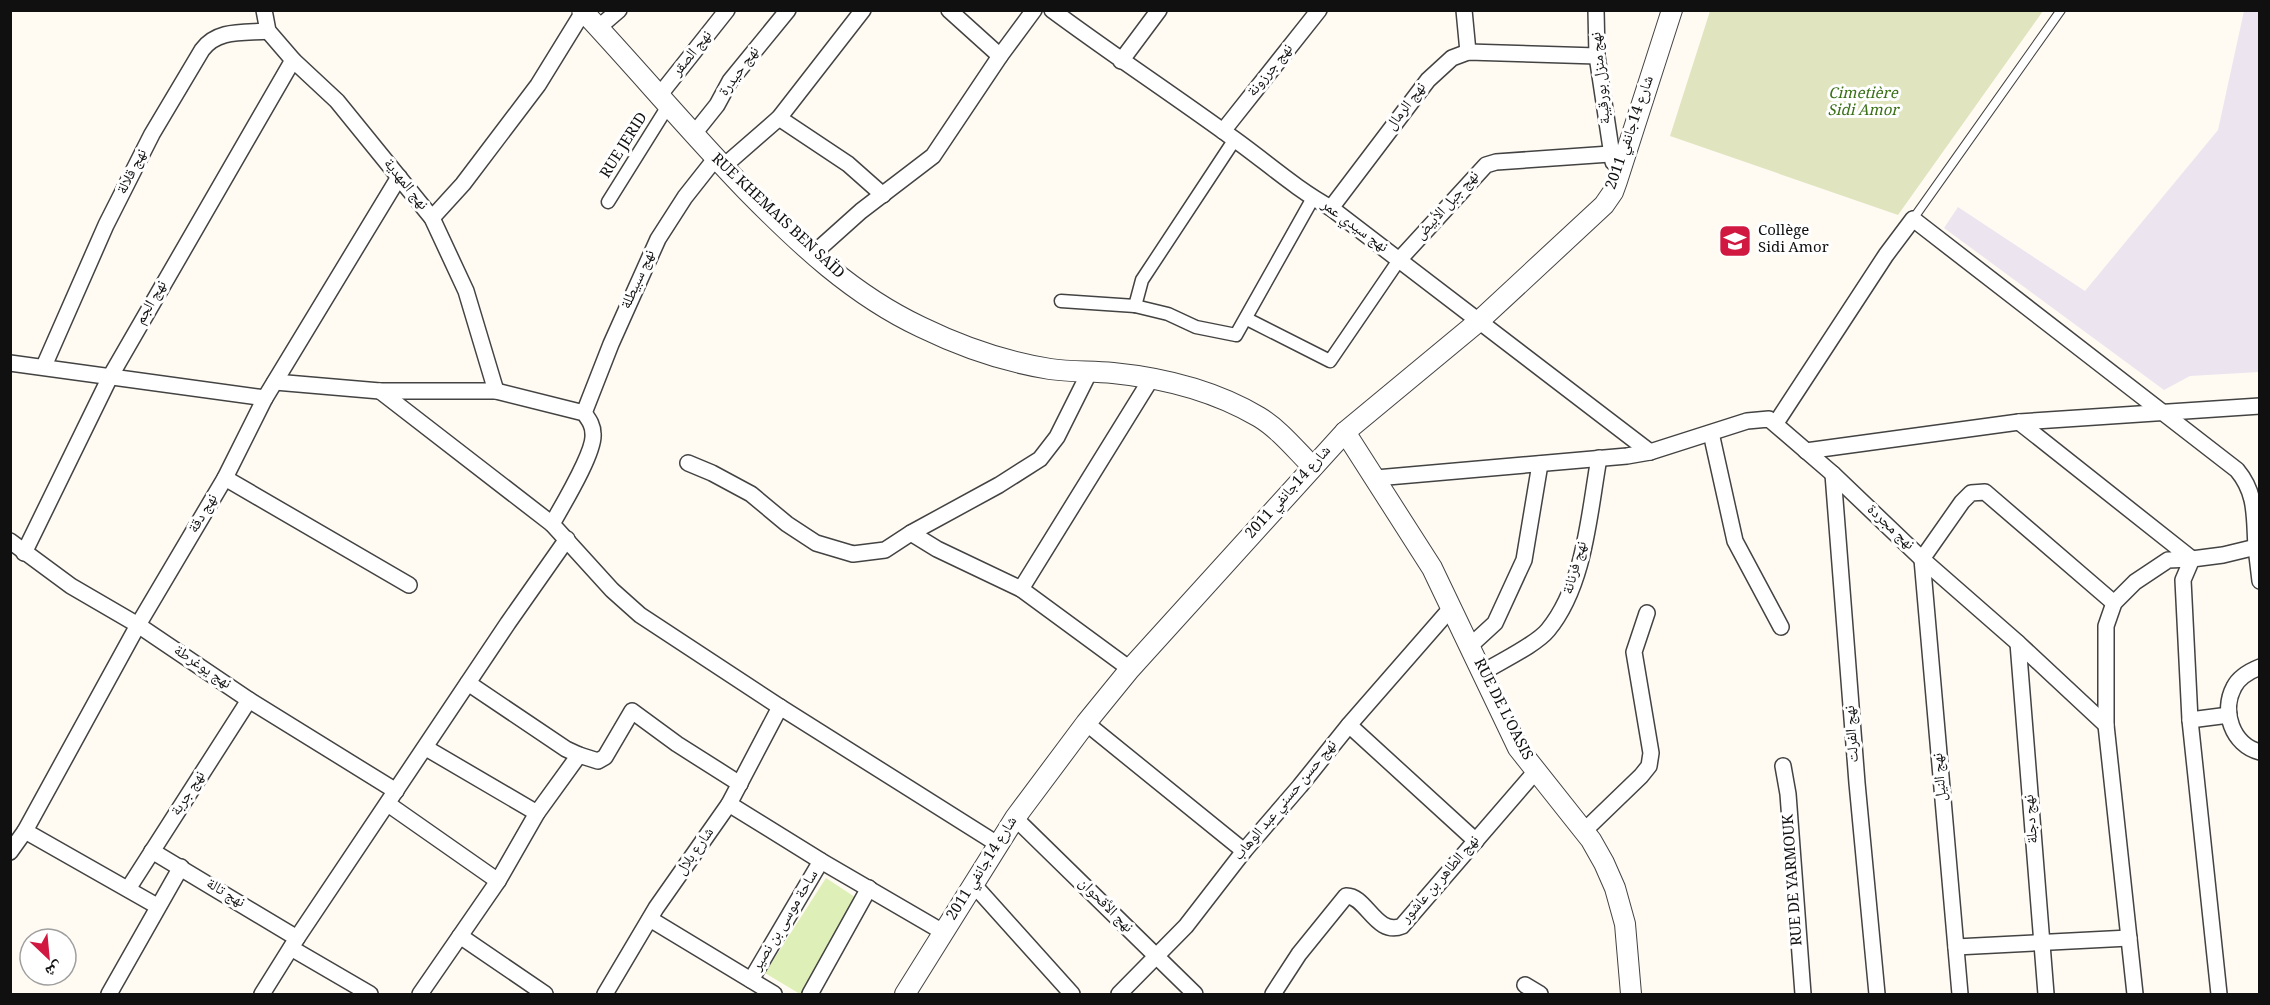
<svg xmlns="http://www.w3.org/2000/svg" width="2270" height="1005" font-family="Georgia,'Noto Naskh Arabic',serif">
<rect width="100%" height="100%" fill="#fffbf3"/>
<polygon fill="#ece4ef" points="2244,11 2260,11 2259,372 2190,376 2164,390 1944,228 1958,207 2085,291 2218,130"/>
<polygon fill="#deefb8" points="826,878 864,903 805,994 800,994 765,973"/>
<polygon fill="#e0e5c0" points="1710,11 1710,10 2043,11 1898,215 1670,136"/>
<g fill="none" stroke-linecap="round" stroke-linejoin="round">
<g stroke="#434343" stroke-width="10">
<polyline id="service" points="1913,219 2061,10"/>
</g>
<g stroke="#434343" stroke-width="15">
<g id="pedestrian">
<polyline points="608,202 668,106"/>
<polyline points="1061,301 1135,306 1168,314 1196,327 1236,335 1313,198"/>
<polyline points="1135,306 1142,280 1235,139"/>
<polyline points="1247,319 1330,361 1399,260"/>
</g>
</g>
<g stroke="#434343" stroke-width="18">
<g id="minor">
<polyline points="264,10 268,31 293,60 337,101 432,218 466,291 496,391"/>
<polyline points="949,10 1000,56"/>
<path d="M1052,10c58,43 117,82 175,124 35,24 67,54 104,74l319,244"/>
<polyline points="1464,10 1468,52"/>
<polyline points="1596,10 1597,56 1613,162"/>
<polyline points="598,28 619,10"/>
<polyline points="1121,61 1159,10"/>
<polyline points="658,97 727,10"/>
<polyline points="779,118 848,164 883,195"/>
<polyline points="1223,131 1319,10"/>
<polyline points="693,135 717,105 730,81 788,10"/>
<polyline points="724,166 779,118 863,10"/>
<polyline points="1331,208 1428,80 1452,58 1468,52 1597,56"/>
<polyline points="432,218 463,184 538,85 583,12"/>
<polyline points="813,254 861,211 933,156 1000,56 1034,10"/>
<polyline points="1399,260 1486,165 1496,162 1610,154"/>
<polyline points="10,363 265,398"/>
<path d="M44,366l62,-141 46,-91 50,-84c15,-21 42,-17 66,-19"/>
<path d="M275,382l105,9h116l88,22c5,7 9,12 9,21 2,18 -31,72 -41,90l60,66 28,25 140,92 219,138"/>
<polyline points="380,391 552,524"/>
<polyline points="584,413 611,344 658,239 685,197 715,159"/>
<polyline points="2019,422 2192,559 2168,560 2135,582 2114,603 2106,626 2106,725 2135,994"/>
<path d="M1776,423l110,-168 27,-36 324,251c20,24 17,47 19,77"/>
<polyline points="1711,433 1735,541 1781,627"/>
<polyline points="1806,451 2019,422 2260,406"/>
<polyline points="688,463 712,473 751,494 787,524 816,543 853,554 885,550 911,533 999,485 1040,459 1057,437 1090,371"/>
<polyline points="1833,474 1857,783 1877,994"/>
<polyline points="225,478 409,585"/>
<polyline points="1376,478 1627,456 1650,452 1747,421 1769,419 1833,474 1922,559 2018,643 2106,725"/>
<polyline points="911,533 937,549 1021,589 1130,669"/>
<polyline points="10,541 71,586 138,625 249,700 396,791"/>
<polyline points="24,553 110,377 293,60"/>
<polyline points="1021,589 1151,379"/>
<polyline points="2018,643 2046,994"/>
<polyline points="1470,646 1495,623 1524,560 1540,464"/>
<path d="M2260,667c-10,4 -21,10 -26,20 -13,24 -2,58 26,65"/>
<path d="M1482,673c17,-11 54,-28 66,-43 37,-45 41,-116 51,-172"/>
<polyline points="2190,720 2229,715"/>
<polyline points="1086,723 1244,851"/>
<polyline points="1349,725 1476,841"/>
<polyline points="426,748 537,813"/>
<polyline points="579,755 598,761 605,757 632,711 677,744 740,784"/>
<polyline points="1783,766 1788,794 1803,994"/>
<polyline points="388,804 498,881 537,813 579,755 566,749 468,683"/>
<polyline points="729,804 821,861 943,932"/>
<polyline points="1015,818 1195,994"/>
<polyline points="25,831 157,906"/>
<polyline points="1584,831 1641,776 1649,766 1651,753 1634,652 1647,613"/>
<polyline points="152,851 297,938"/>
<polyline points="10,852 25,831 138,625 225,478 265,398 399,177"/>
<polyline points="974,885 1072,994"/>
<polyline points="128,889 249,700"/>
<polyline points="650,919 774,994"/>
<polyline points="460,936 545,994"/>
<polyline points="1956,947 2129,938"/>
<polyline points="291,948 370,994"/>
<polyline points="751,980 821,861"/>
<polyline points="1525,985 1540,994"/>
<polyline points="109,994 181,867"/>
<polyline points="262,994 297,938 508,623 567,539"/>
<polyline points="420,994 498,881"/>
<polyline points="605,994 656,908 729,804 780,707"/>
<polyline points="810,994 869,888"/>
<polyline points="1119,994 1186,926 1244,851 1300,786 1349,725 1452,607"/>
<path d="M1273,994l26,-40 47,-58c20,-1 30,41 56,30l133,-154"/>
<polyline points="1960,994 1922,559 1962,502 1971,493 1985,492 2114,603"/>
<polyline points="2219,994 2190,720 2183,580 2192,559 2223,555 2256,547 2260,581"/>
</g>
</g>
<g stroke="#434343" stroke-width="22">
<g id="tertiary">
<path d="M582,10c56,60 108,122 165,181 52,53 106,104 174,136 39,19 85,35 129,42 20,3 42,2 63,4 51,5 102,18 146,44 20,12 37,33 53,49"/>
<polyline points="1345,432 1432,568 1518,748 1591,840 1604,863 1615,888 1625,924 1631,994"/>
<polyline points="905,994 1015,818 1086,723 1130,669 1345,432 1479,321 1604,205 1613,192 1617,181 1672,10"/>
</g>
</g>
<use href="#service" stroke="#fff" stroke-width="8"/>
<use href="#pedestrian" stroke="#fff" stroke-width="12"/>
<use href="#minor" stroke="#fff" stroke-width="15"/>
<use href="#tertiary" stroke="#fff" stroke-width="20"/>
</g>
<defs>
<g id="school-square" transform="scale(1.725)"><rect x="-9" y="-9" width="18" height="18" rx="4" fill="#d01841" stroke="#fff"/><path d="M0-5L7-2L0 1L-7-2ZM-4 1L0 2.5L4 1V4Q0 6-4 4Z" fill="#fff"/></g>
</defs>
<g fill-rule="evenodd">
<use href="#school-square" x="1735" y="241"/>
</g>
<g text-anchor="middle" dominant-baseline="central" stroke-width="6" stroke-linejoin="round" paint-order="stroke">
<g font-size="15" fill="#101010" stroke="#fff">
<text transform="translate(693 54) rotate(-51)">نهج الصقر</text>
<text transform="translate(1271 71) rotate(-51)">نهج جرزونة</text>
<text transform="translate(740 72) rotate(-54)">نهج حيدرة</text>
<text transform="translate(1602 78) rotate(-96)">نهج منزل بورقيبة</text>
<text transform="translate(1407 107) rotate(-53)">نهج الرمال</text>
<text transform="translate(1631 133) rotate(-71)">شارع 14جانفي 2011</text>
<text transform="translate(625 146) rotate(-58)">RUE JERID</text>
<text transform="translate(133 172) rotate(-63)">نهج قلالة</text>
<text transform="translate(405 185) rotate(51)">نهج المهدية</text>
<text transform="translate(1448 206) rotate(-48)">نهج جبل الأبيض</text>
<text transform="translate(777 217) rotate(43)">RUE KHEMAIS BEN SAÏD</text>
<text transform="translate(1354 227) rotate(36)">نهج سيدي عمر</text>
<text transform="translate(639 280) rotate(-66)">نهج سبيطلة</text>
<text transform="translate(152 303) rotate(-60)">نهج الجم</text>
<text transform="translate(1289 493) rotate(-48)">شارع 14جانفي 2011</text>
<text transform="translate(204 514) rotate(-59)">نهج دقة</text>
<text transform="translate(1890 528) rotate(43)">نهج مجردة</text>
<text transform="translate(1576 568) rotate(-74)">نهج فرنانة</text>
<text transform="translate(202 668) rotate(34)">نهج يوغرطة</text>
<text transform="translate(1502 710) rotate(63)">RUE DE L'OASIS</text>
<text transform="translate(1853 734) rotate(-94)">نهج الفرلت</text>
<text transform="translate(1941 777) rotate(-95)">نهج النيل</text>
<text transform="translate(189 794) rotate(-57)">نهج جربة</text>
<text transform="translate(1286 801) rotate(-50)">نهج حسن حسني عبد الوهاب</text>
<text transform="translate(2032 819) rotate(-95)">نهج دجلة</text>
<text transform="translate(696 852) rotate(-55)">شارع بلال</text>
<text transform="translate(983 869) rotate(-58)">شارع 14جانفي 2011</text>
<text transform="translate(1441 880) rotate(-49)">نهج الطاهر بن عاشور</text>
<text transform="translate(1794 880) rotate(-94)">RUE DE YARMOUK</text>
<text transform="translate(225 894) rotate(31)">نهج تالة</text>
<text transform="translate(1105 906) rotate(45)">نهج الأقحوان</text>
<text transform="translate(786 921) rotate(-59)">ساحة موسى بن نصير</text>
</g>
<g font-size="15" font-style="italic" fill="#3a7018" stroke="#fff">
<text x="1863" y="95">Cimetière<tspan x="1863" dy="17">Sidi Amor</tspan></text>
</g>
<g font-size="15" fill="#101010" stroke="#fff" text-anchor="start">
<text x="1758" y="232">Collège<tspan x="1758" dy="17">Sidi Amor</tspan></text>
</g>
</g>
<rect width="2270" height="1005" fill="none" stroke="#101010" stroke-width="24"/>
<g transform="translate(48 957) rotate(154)"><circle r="28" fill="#ffffff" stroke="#9f9f9f" stroke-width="1.5"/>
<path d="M0-4.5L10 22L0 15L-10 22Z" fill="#d01841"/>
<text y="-9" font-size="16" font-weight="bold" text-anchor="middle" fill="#101010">ش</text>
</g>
</svg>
